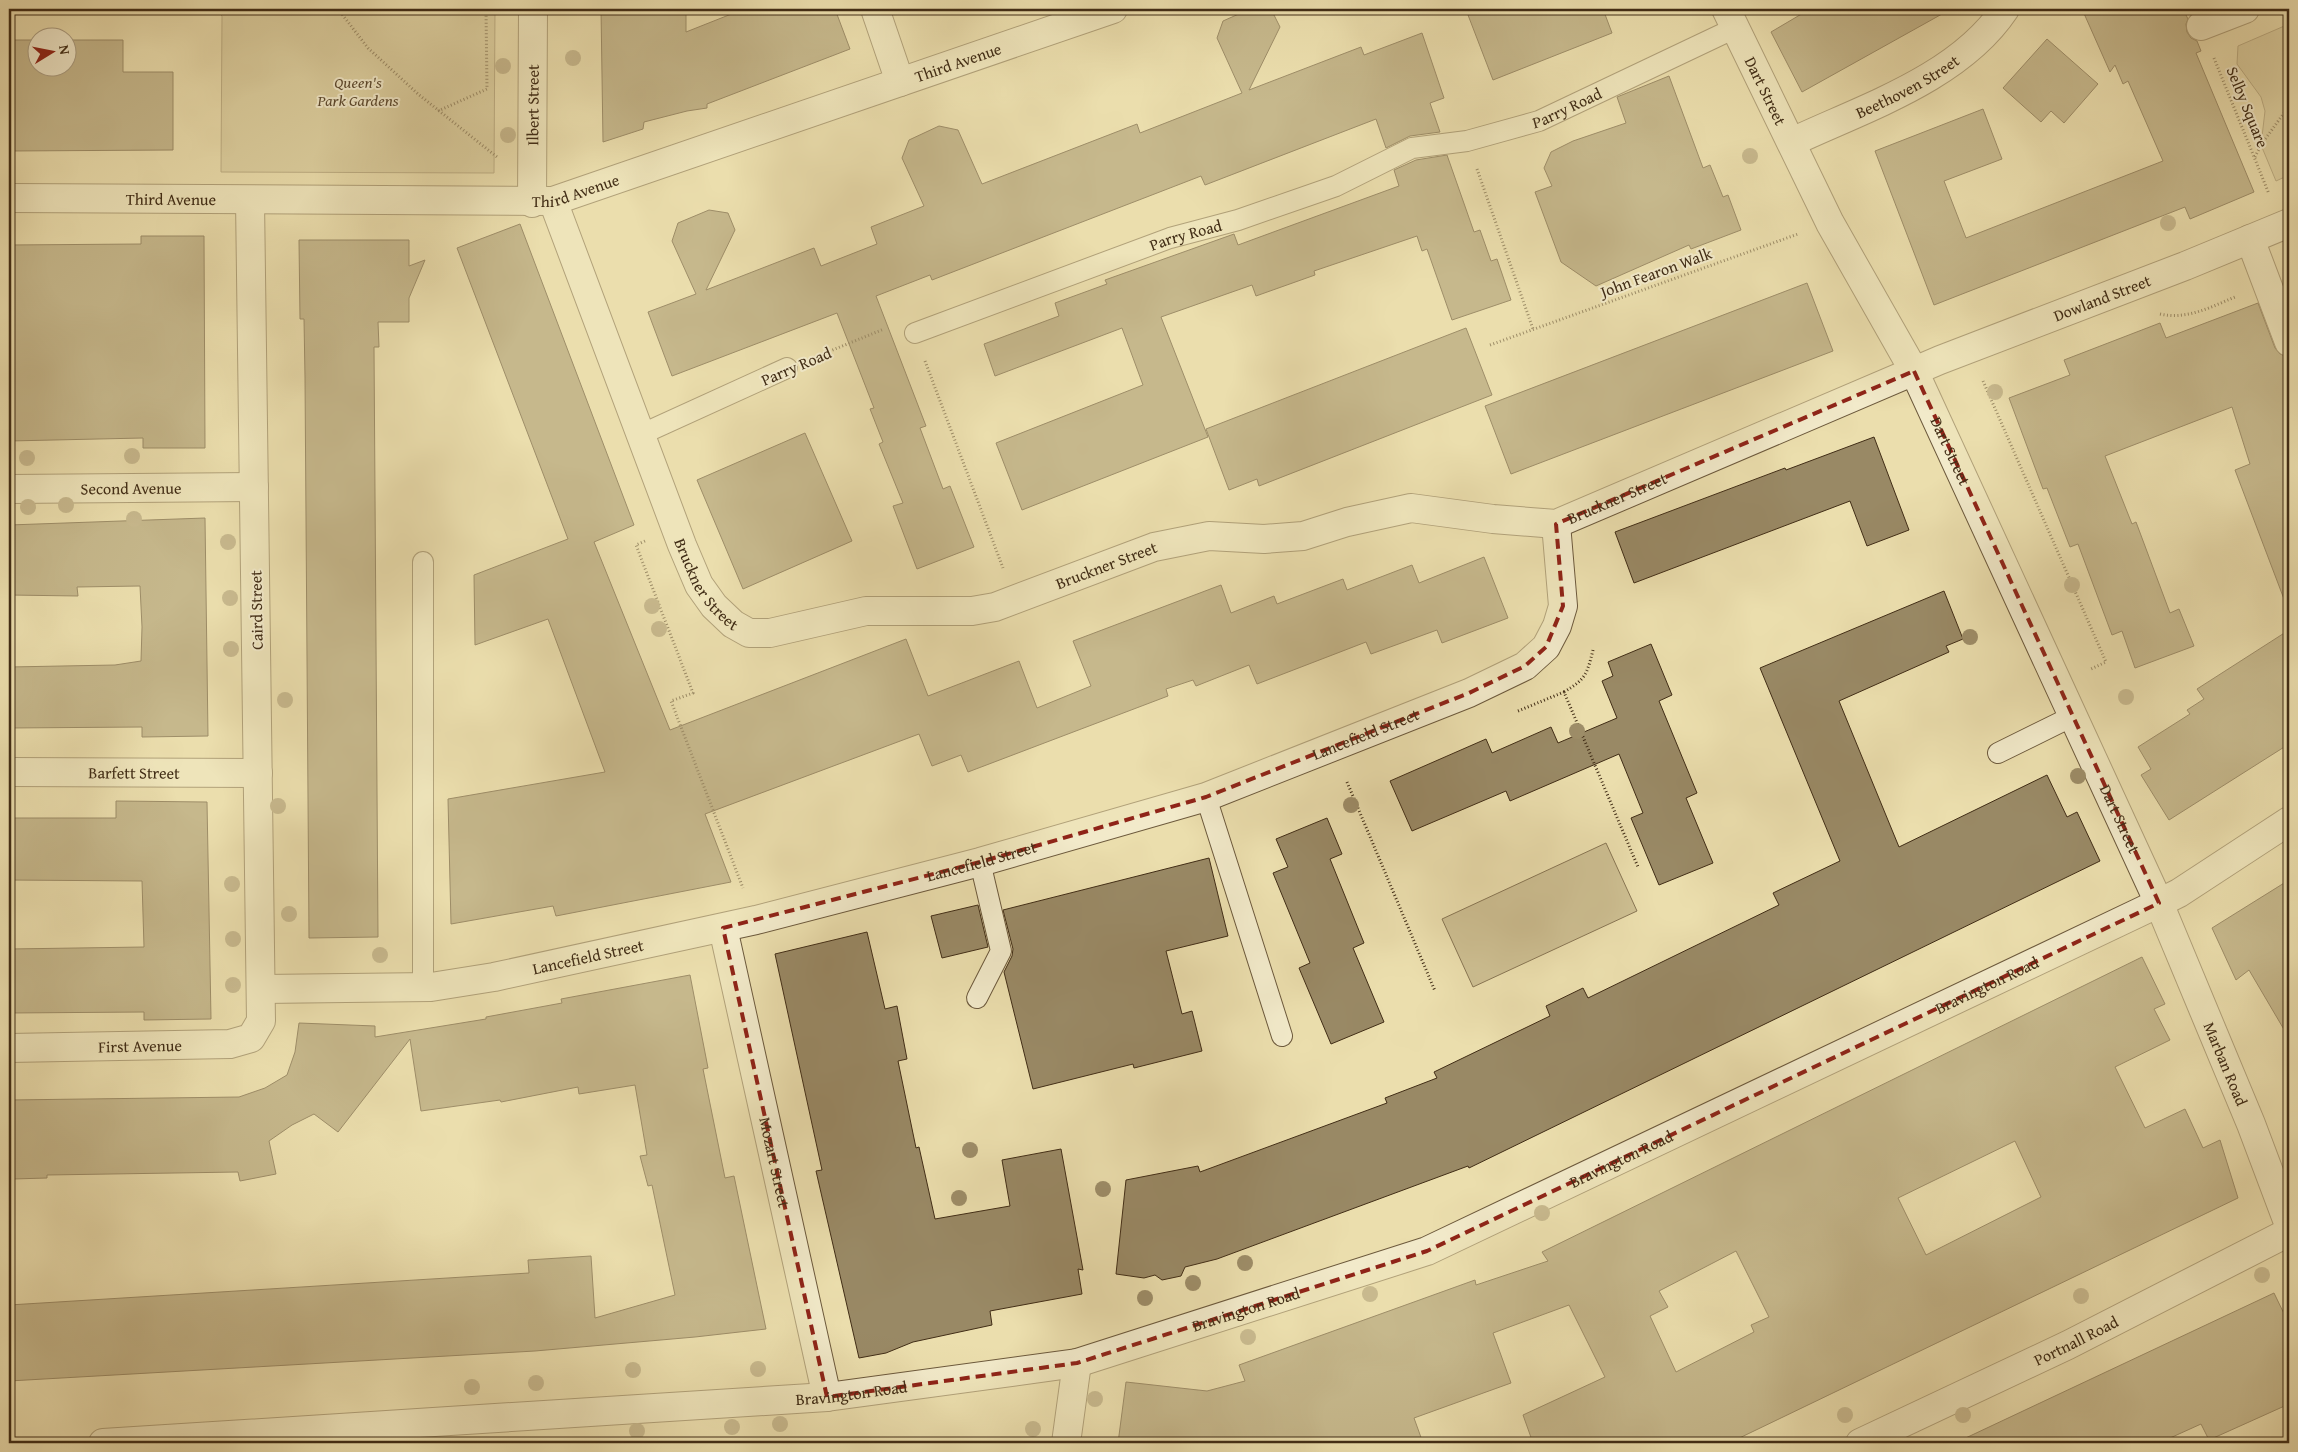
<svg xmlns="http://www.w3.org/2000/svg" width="2298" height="1452" font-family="'Gentium Book Plus',serif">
<rect width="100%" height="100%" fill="#ebdead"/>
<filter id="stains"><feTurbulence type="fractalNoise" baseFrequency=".004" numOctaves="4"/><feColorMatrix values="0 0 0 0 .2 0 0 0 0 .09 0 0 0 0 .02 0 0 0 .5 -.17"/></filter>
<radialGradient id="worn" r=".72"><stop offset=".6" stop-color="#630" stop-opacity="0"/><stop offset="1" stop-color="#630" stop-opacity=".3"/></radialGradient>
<g fill="#cec093" stroke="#887654">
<polygon points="216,9 495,9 494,173 221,172 222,16"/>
<polygon points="2289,24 2289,175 2276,181 2261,145 2265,111 2261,97 2237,64 2238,46"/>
<polygon points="1606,843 1637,911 1473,987 1442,919"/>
</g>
<g fill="#998965" stroke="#412d16" fill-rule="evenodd">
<polygon points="601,9 686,9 686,32 744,9 835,9 850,49 707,104 707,108 687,111 644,122 643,129 603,142"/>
<polygon points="1250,9 1272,11 1280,27 1249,90 1361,47 1364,55 1422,33 1444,98 1430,103 1440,132 1410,136 1386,148 1376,119 1205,185 1201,176 932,280 930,275 876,296 926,426 920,428 943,489 950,486 974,547 917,569 893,506 903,503 879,444 883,442 870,409 874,408 837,313 672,376 648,312 696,294 672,241 678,223 709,210 728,213 735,230 706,290 814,248 821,266 877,244 871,227 924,206 902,158 909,140 939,126 958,130 982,184 1137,124 1140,133 1242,93 1217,38 1223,21"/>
<polygon points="1485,9 1603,9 1612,33 1493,80 1468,15"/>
<polygon points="1810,9 1951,9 1802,92 1771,32"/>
<polygon points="2082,9 2183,9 2188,19 2186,24 2187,32 2191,38 2197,41 2201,51 2196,53 2254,192 2190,219 2185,207 1934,305 1875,151 1983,109 2002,159 1944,181 1966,238 2163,161 2128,81 2123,84 2115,65 2110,72"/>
<polygon points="2047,39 2098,84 2064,123 2051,111 2041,122 2003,88"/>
<polygon points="9,40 38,40 38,68 68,68 68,40 123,40 123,72 173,72 173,150 9,151"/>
<polygon points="1669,76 1703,168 1710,165 1723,197 1728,195 1741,230 1691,249 1689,245 1596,286 1561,262 1535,192 1552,186 1544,168 1551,152 1573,141 1626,123 1617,97"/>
<polygon points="1447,155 1474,232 1480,230 1491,261 1497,259 1511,300 1452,320 1427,249 1422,251 1417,236 1314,271 1315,275 1256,296 1252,285 1161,317 1208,437 1022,510 996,443 1143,385 1122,328 995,376 984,344 1059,316 1055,303 1107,284 1105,280 1234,234 1238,245 1399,186 1394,170 1416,160"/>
<polygon points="520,224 634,525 594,542 670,730 906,639 928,696 1019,661 1037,708 1091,686 1073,641 1221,585 1231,613 1274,596 1277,604 1343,579 1347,590 1412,565 1419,583 1484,557 1508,618 1442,643 1437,630 1371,654 1366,642 1257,684 1249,665 1196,686 1193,680 1166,689 1168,696 968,772 961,755 932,766 919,734 705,814 731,882 556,916 553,906 451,924 448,799 605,772 548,619 475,645 474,575 568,539 457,248"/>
<polygon points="141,236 204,236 205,448 143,448 143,438 9,441 9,245 141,244"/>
<polygon points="299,240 409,240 409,266 425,260 409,298 409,322 378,322 379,347 374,347 378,937 309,938 305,377 304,319 300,319"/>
<polygon points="1807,283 1833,351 1511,474 1485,406"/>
<polygon points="2258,303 2275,348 2280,354 2289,357 2289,606 2287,607 2235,470 2250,464 2232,407 2105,456 2132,524 2136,522 2170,613 2179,609 2194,646 2135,668 2122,631 2112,635 2078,544 2070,547 2047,488 2043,489 2009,398 2070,375 2064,360 2160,323 2166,338"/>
<polygon points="1466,328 1492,395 1259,486 1257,479 1229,490 1206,429"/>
<polygon points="805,433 852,541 743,589 697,480"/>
<polygon points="1874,437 1909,530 1867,546 1850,501 1634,583 1615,532 1785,468 1786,470"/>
<polygon points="205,518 208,736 142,737 142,727 9,728 9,667 115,665 141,661 142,627 140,586 77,587 78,596 9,595 9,525"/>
<polygon points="1944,591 1963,639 1946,646 1949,652 1839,701 1899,847 2047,775 2067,817 2077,812 2100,861 1469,1168 1468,1166 1217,1259 1185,1267 1181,1276 1162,1280 1155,1275 1144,1278 1116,1274 1126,1180 1198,1166 1200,1172 1387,1103 1385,1098 1437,1078 1434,1072 1550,1016 1546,1006 1583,988 1588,998 1779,905 1773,893 1840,861 1760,668"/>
<polygon points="2289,630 2289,744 2169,820 2141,775 2151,769 2138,747 2190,714 2187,710 2204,699 2197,689"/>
<polygon points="1651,644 1672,695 1659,701 1697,793 1686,798 1713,863 1659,885 1631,818 1643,813 1619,754 1510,801 1506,791 1412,831 1390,781 1486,739 1492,753 1551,727 1558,743 1617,718 1602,681 1613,676 1608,662"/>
<polygon points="116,801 207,802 211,1019 144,1020 144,1012 9,1013 9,949 144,947 142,881 9,880 9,818 116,818"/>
<polygon points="1327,818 1342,854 1330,859 1364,943 1353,948 1384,1022 1331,1044 1299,968 1310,963 1273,873 1288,867 1276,839"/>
<polygon points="1209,858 1228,936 1166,951 1182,1014 1192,1011 1202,1051 1134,1068 1133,1064 1033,1089 1004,972 1012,956 1013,949 1003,910"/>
<polygon points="2289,880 2289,1038 2249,970 2236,980 2212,928"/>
<polygon points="978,905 988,947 942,958 931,916"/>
<polygon points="867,932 885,1009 897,1006 907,1059 898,1061 916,1148 919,1147 935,1219 1010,1206 1002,1160 1061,1149 1083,1270 1078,1269 1082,1294 990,1311 992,1325 913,1342 886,1353 859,1358 816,1171 822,1170 775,954"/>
<path d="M2142,957l23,47 -11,5 16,31 -55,27 30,61 40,-19 18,39 17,-8 18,58 -509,245h-196l-10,-28 82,-38 -36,-72 -76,28 18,50 -97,35 9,25h-305l8,-61 81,9 38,-10 -6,-16 236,-85 1,5 72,-24 -6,-9zM2015,1141l26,56 -115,58 -28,-57zM1736,1251l33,66 -18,8 3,7 -78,40 -26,-56 18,-9 -9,-16z"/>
<polygon points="690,975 708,1068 703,1069 725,1178 734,1176 766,1329 695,1337 535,1351 9,1381 9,1305 529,1273 528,1260 591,1256 595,1318 675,1295 652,1185 648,1186 640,1156 647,1155 635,1085 579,1094 578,1087 501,1102 500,1100 421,1111 410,1039 338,1132 314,1114 292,1125 269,1141 276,1174 240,1181 238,1172 47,1175 47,1178 13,1179 13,1147 9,1147 9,1100 239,1097 265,1088 287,1075 295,1052 299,1023 375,1026 375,1037 486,1019 486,1017 562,1003 561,999"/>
<polygon points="2274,1293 2289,1324 2289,1404 2209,1440 2201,1424 2159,1443 1955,1443"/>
</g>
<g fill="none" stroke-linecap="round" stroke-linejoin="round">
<g stroke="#6c593c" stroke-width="22">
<g id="lane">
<path id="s1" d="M915,333l255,-95 68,-18 98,-34 76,-38 55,-7 72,-20 196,-93"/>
<polyline points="640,435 787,368"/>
<polyline points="423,562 423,987"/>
<polyline points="1998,753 2073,716"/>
<polyline points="1206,797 1282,1036"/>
<polyline points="977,998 1001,951 980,862"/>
</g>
</g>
<g stroke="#6c593c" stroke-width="30">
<g id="street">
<polyline points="875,9 900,82"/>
<path id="s2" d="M1726,9l104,214 84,148 245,532 92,221 38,101"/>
<polyline points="2201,26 2245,9"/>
<path id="s3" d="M1792,142c72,-34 167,-64 213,-133"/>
<path id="s4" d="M9,198l544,3 560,-192"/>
<path id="s5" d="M553,201l129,344 17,40 15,21 19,18 16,9h21l96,-22h106l23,-4 159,-60 55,-11 55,3 39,-3 44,-14 64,-14 82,11 63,5 384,-164 245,-94 104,-43"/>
<path id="s6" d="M532,203l1,-194"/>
<polyline points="2250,239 2289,342"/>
<path id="s7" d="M9,489l245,-2"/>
<path id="s8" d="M9,772l249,1"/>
<path id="s9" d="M723,928l104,469"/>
<path id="s10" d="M262,989l169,-2 63,-10 262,-57 224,-58 226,-65 263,-104 56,-27 21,-19 11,-21 6,-20 -7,-82"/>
<path id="s11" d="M9,1048l221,-4 21,-6 10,-17 -11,-821"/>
<path id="s12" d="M103,1443l724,-46 250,-34 350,-112 732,-348 20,-10 110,-72"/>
<polyline points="1066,1443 1077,1363"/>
<path id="s13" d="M1860,1443l208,-98 221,-113"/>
</g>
</g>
<g stroke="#412d16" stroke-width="3" stroke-dasharray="1 2.5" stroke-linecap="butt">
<polyline points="338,9 368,48 418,94 497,157"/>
<polyline points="2214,58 2269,194"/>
<polyline points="438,111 487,89 486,9"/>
<polyline points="2255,157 2261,145 2289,106"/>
<polyline points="1477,169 1533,329"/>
<path d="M2160,314c27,6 51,-7 75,-17"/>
<polyline points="1490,345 1798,234"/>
<polyline points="813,358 884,329"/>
<polyline points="925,361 1003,568"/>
<polyline points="1983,381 2106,662 2091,669"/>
<polyline points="645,541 636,545 693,693 671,701 743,888"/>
<path d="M1564,692c22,-13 23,-18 29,-42"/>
<polyline points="1518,711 1564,692 1638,867"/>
<polyline points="1347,782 1435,991"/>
</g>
<use href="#lane" stroke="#f2eaca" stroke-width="20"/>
<use href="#street" stroke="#f2eaca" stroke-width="28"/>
</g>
<g fill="#9d8d68">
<circle cx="573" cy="58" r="8"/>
<circle cx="503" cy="66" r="8"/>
<circle cx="508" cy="135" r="8"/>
<circle cx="1750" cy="156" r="8"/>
<circle cx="2168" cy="223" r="8"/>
<circle cx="1995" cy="392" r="8"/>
<circle cx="132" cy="456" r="8"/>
<circle cx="27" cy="458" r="8"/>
<circle cx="66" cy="505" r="8"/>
<circle cx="28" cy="507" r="8"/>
<circle cx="134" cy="519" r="8"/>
<circle cx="228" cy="542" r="8"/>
<circle cx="2072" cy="585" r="8"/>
<circle cx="230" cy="598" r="8"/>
<circle cx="652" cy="606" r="8"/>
<circle cx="659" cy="629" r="8"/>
<circle cx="1970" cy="637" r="8"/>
<circle cx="231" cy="649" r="8"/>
<circle cx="2126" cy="697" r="8"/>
<circle cx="285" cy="700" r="8"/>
<circle cx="1577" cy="731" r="8"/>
<circle cx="2078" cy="776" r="8"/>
<circle cx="1351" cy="805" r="8"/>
<circle cx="278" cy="806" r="8"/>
<circle cx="232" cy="884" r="8"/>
<circle cx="289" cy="914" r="8"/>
<circle cx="233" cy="939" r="8"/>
<circle cx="380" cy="955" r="8"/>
<circle cx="233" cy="985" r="8"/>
<circle cx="970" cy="1150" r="8"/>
<circle cx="1103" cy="1189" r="8"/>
<circle cx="959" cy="1198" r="8"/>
<circle cx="1542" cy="1213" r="8"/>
<circle cx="1245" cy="1263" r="8"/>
<circle cx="2262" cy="1275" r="8"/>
<circle cx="1193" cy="1283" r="8"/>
<circle cx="1370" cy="1294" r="8"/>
<circle cx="2081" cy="1296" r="8"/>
<circle cx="1145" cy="1298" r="8"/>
<circle cx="1248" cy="1337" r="8"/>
<circle cx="758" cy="1369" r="8"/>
<circle cx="633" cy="1370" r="8"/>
<circle cx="536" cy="1383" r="8"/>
<circle cx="472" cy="1387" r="8"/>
<circle cx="1095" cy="1399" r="8"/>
<circle cx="1845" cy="1415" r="8"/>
<circle cx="1963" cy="1415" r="8"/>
<circle cx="780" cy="1424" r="8"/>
<circle cx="732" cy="1427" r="8"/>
<circle cx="1033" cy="1429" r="8"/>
<circle cx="637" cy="1431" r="8"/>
</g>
<path d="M0 0H2298V1452H0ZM1914,371l245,532 -732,348 -350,112 -250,34 -104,-469 257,-66 226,-65 263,-104 56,-27 21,-19 17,-41 -7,-82z" fill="#ebdead" fill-opacity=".55" fill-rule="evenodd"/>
<path fill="none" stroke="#8f2418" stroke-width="4" stroke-dasharray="10 6" stroke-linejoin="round" d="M1914,371l245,532 -732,348 -350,112 -250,34 -104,-469 257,-66 226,-65 263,-104 56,-27 21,-19 17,-41 -7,-82z"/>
<g text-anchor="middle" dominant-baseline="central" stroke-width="4" stroke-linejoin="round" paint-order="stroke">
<g font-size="16" fill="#412d16" stroke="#f2eaca">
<text stroke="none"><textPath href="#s4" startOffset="972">Third Avenue</textPath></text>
<text stroke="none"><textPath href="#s3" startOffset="128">Beethoven Street</textPath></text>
<text stroke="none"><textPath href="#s2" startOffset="91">Dart Street</textPath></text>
<text stroke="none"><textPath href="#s6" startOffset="98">Ilbert Street</textPath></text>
<text stroke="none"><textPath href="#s1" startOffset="692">Parry Road</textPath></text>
<text transform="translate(2248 107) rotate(68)">Selby Square</text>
<text stroke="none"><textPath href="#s4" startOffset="568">Third Avenue</textPath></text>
<text stroke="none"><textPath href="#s4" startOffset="162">Third Avenue</textPath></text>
<text stroke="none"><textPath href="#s1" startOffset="288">Parry Road</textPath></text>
<text transform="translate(1656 272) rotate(-20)">John Fearon Walk</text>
<text stroke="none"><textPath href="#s5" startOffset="1899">Dowland Street</textPath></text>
<text transform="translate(796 366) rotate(-23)">Parry Road</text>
<text stroke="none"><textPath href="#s2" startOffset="496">Dart Street</textPath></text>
<text stroke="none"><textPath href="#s7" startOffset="122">Second Avenue</textPath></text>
<text stroke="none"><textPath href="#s5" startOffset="1374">Bruckner Street</textPath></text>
<text stroke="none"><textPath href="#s5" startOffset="849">Bruckner Street</textPath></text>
<text stroke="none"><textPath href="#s5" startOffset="414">Bruckner Street</textPath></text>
<text transform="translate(256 610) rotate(-91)">Caird Street</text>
<text stroke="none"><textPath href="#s10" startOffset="1139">Lancefield Street</textPath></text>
<text stroke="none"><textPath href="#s8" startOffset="125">Barfett Street</textPath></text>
<text stroke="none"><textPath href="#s2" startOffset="901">Dart Street</textPath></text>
<text stroke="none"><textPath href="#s10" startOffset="734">Lancefield Street</textPath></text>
<text stroke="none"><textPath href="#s10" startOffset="329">Lancefield Street</textPath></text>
<text stroke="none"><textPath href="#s12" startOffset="1965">Bravington Road</textPath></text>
<text stroke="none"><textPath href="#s11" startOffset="131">First Avenue</textPath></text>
<text stroke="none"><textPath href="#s2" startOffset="1168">Marban Road</textPath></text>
<text stroke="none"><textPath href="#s12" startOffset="1560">Bravington Road</textPath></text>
<text stroke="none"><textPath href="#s9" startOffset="240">Mozart Street</textPath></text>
<text stroke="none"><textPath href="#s12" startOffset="1155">Bravington Road</textPath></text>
<text stroke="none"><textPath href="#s13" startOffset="239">Portnall Road</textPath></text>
<text stroke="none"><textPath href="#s12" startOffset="750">Bravington Road</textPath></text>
</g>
<g font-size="16" font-style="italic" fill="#5d4a2f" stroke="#f2eaca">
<text x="358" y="82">Queen's<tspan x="358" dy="18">Park Gardens</tspan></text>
</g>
</g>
<rect width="2298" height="1452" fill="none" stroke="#ebdead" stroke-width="30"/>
<rect x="10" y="10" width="2278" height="1432" fill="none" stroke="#412d16" stroke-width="2.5"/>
<rect x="15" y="15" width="2268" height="1422" fill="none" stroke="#412d16"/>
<g transform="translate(52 52) rotate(80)"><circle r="24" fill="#f2eaca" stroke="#ab9e82"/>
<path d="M0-4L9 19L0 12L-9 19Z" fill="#8f2418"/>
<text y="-8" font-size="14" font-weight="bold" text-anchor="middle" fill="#412d16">N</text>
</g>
<rect width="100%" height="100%" filter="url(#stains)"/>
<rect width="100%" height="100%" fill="url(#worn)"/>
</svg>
